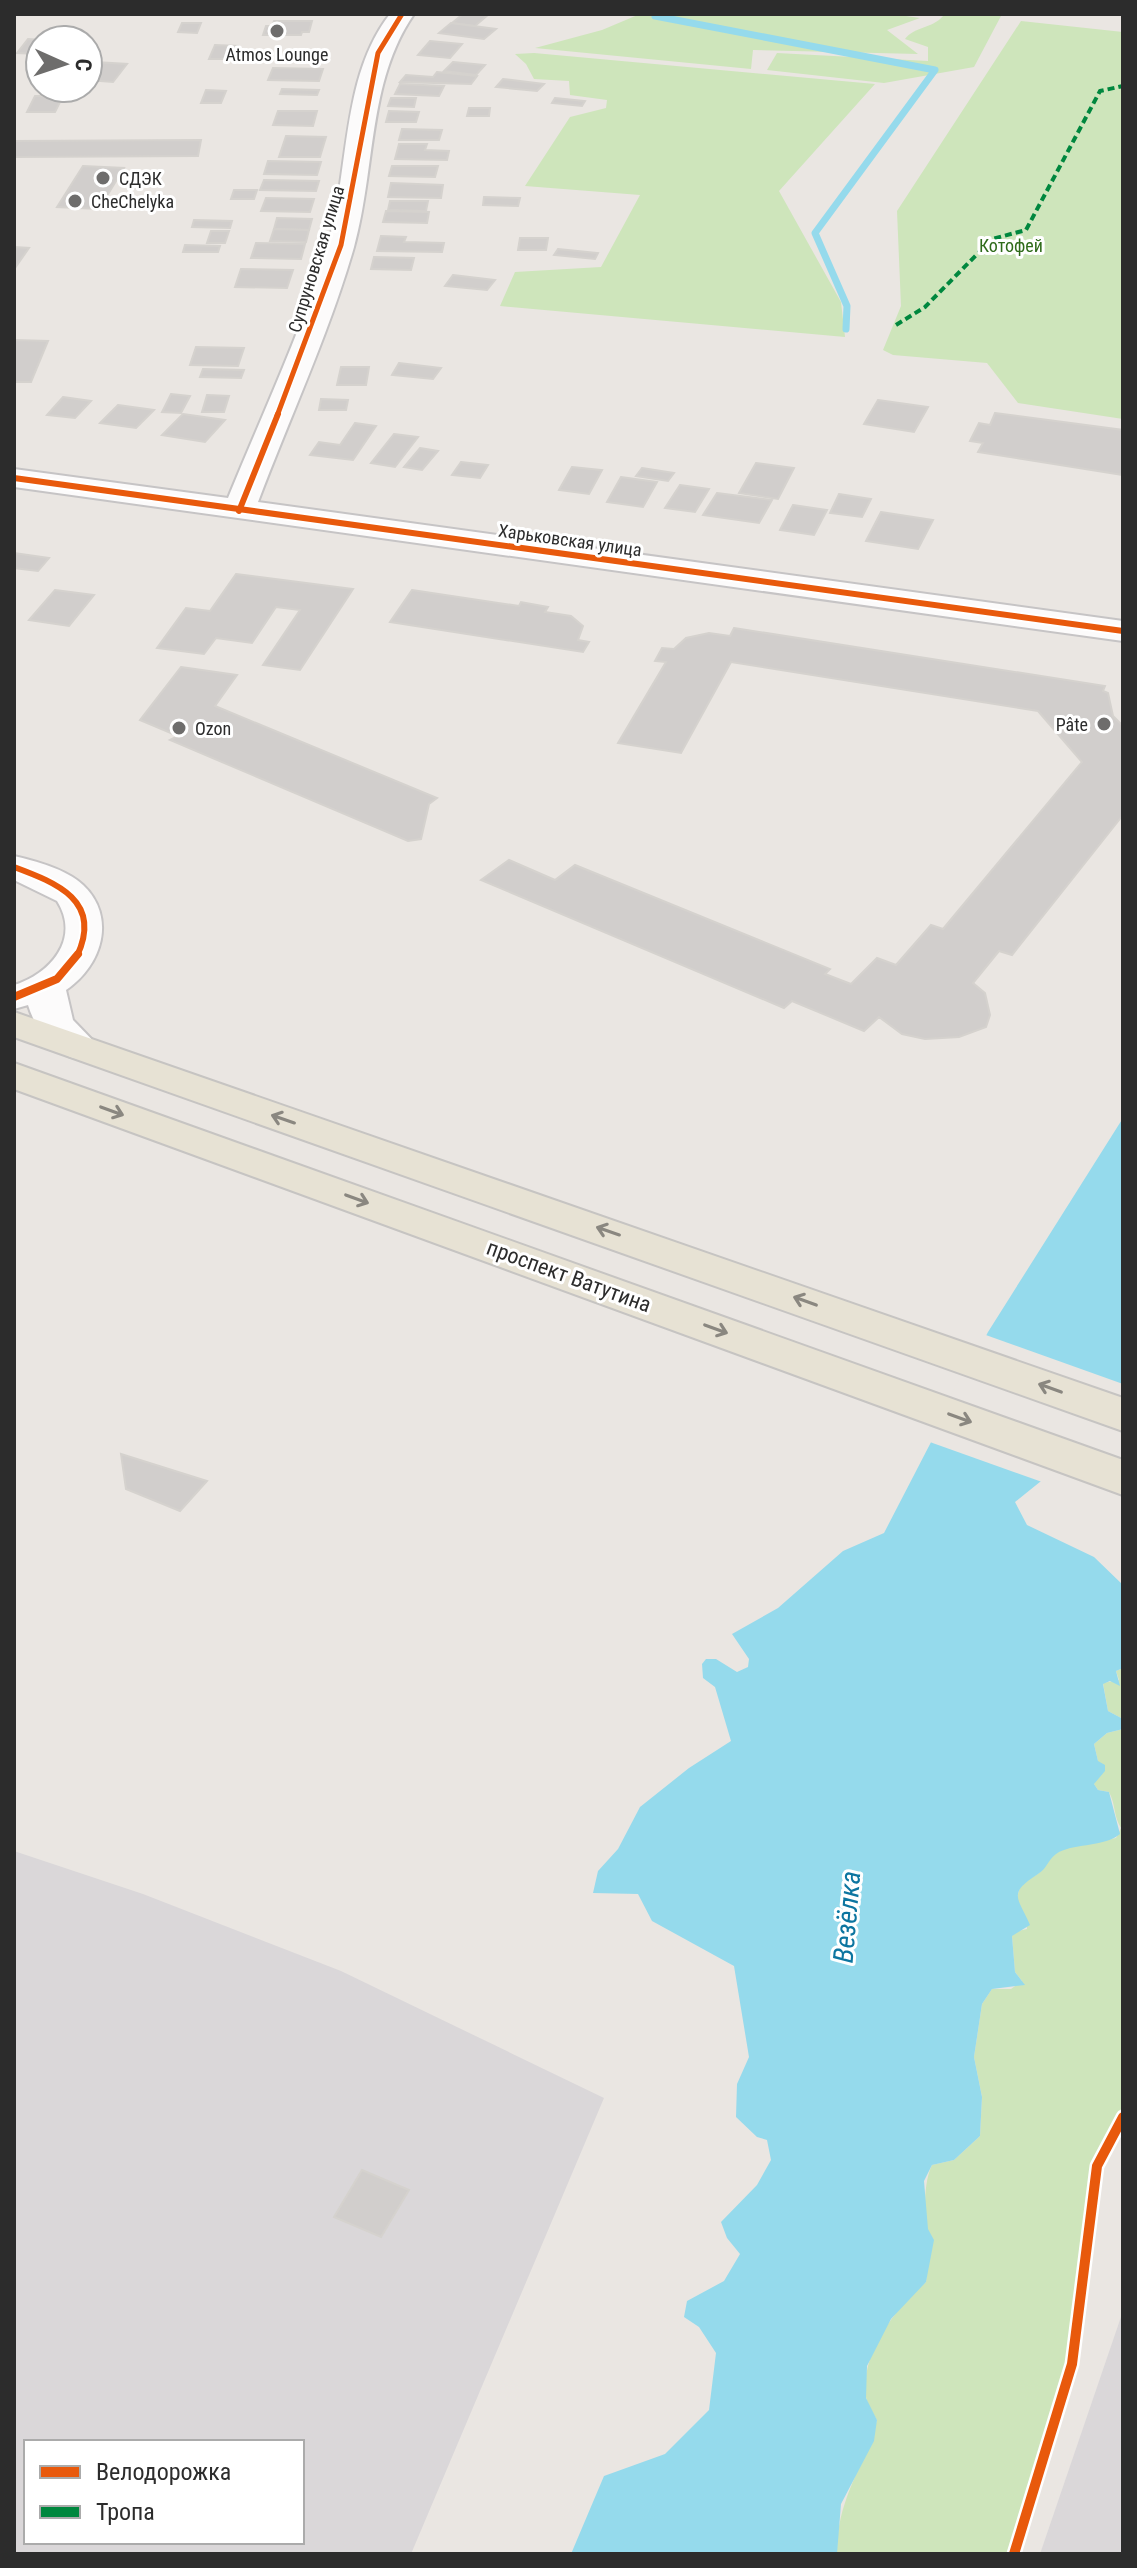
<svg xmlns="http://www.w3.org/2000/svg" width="1137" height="2568" font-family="'Roboto Condensed',sans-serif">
<rect width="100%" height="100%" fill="#eae6e2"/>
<g fill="#dad7d9" fill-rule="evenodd">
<path d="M14,1851l129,43 198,77 263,127 -193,456h-397zM26,2442h276v100h-276z"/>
<polygon points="1123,2311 1123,2554 1040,2554"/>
</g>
<g fill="#cee5bb">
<polygon points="640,14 892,14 920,18 887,30 918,54 753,50 751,69 535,48 602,30"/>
<path d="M930,14l71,2 -27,51 -90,16 -117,-13 10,-17 151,8v-14l-23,-8c10,-13 27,-10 38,-23z"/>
<polygon points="1021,21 1123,32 1123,419 1018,403 987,363 893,355 883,350 901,306 897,211"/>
<polygon points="534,53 875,84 779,191 841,302 845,337 500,306 515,272 601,267 640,195 525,186 570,117 606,108 607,100 570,95 569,81 534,79 526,64 515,54"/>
<polygon points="1123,1668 1123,1719 1108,1711 1103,1683 1119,1680 1116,1671"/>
<path d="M1123,1729v376l-29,59 -27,197 -59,193h-171c-1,-53 26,-85 40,-134 -4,-7 -10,-16 -11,-23 -6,-44 30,-89 60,-115 4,-35 -8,-88 6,-117l22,-5 26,-24 2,-39 -8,-40 8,-53 10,-15h19l11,-8 -7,-9 -3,-36 2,-4 13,-3c0,-13 -12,-22 -9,-35 3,-13 11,-14 21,-21 6,-4 6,-11 11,-15 15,-15 47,-16 66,-20l5,-10c-8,-13 -5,-23 -12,-36l-11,-2 -4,-6 4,-23 -4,-17 13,-11z"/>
</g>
<path fill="#95daec" d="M1123,1118v297l-108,87 12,23 67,32 29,28v83l-7,3 4,15 -10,-5 -7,3 5,27 15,8v10l-16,4 -13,11 4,17 7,4v6l-11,13 4,6 11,2 11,42c-16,13 -42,9 -61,18 -11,6 -11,16 -21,22 -31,20 -20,23 -8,51l-18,11 3,36 10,13 -33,4 -10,15 -8,53 8,40 -2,39 -26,24 -22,5 -8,16 4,48 6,11 -8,42 -35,37 -24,47 -1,32 11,22 -3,21 -33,63 -4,50h-266l33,-78 61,-22 44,-44 7,-57 -17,-26 -15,-10 3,-16 37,-20 16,-27 -13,-16 -6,-16 36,-37 14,-25 -4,-20 -10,-3 -21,-20 1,-33 12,-27 -15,-91 -82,-45 -14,-27 -45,-1 5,-22 20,-22 22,-42 49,-39 42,-27 -16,-54 -12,-9 -1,-14 4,-5h10l21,13 11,-5 1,-8 -17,-25 46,-26 65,-57 41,-18 104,-201z"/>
<polygon fill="#eae6e2" points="983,1334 1123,1384 1123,1420 1045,1483 927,1441"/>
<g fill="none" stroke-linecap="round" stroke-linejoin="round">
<polyline stroke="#95daec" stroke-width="7" points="655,16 935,70 815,233 847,306 846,329"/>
</g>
<g fill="#d1cecc" stroke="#d5d2ce" stroke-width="2">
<polygon points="463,14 489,14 475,26 452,23"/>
<polygon points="274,21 312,21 309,32 302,32 301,35 263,35 266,26 272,26"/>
<polygon points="182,23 201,23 197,33 178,32"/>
<polygon points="451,23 496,29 484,39 439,33"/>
<polygon points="28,39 42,40 40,54 17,53"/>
<polygon points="430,41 462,44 450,58 418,55"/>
<polygon points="215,45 238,46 233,59 209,59"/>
<polygon points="95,62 127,64 113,82 88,80 88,71"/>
<polygon points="453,62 485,65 476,75 444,71"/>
<polygon points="273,68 323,69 319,81 268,80"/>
<polygon points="437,72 477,76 471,84 400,82 406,75 433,77"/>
<polygon points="503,79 544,84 537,91 496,87"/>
<polygon points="400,84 444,86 439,96 395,94"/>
<polygon points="282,89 319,90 317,95 280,94"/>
<polygon points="206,90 226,91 221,103 201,103"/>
<polygon points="35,96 63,96 55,112 27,112"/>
<polygon points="391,98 416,98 414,107 388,106"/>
<polygon points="555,98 585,101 582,106 552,103"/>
<polygon points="469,108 490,108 489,116 467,116"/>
<polygon points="278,111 317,111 313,126 273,125"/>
<polygon points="389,111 419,112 416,122 386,122"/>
<polygon points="402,129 442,130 439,140 399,140"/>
<polygon points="286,136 326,137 320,157 279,157"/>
<polygon points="201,140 198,156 14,157 14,141"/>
<polygon points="399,144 427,144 425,150 449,151 447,160 395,159"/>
<polygon points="268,161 321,162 317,175 264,174"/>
<polygon points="83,166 124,168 99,209 57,207"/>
<polygon points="392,166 438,166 435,177 389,176"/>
<polygon points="264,180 319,181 316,191 260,190"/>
<polygon points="391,183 443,185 441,198 388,197"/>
<polygon points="234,190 257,190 254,199 231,199"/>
<polygon points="484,197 520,198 518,206 483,205"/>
<polygon points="266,198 314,199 310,212 261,211"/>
<polygon points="390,201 428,201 426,211 388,210"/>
<polygon points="386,211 429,212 427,223 383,222"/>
<polygon points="277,218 312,219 309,230 274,229"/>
<polygon points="194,220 232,221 230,228 192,227"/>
<polygon points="274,229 309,230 306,242 270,241"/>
<polygon points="211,231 229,231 225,243 207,243"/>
<polygon points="381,236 406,237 404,242 444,243 442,252 377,251"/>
<polygon points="520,238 548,238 546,250 518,250"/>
<polygon points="256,243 305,244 301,259 251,258"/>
<polygon points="185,245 220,246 218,252 183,252"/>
<polygon points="14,247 29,248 15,268 14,268"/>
<polygon points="558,249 598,253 595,259 554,255"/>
<polygon points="374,257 414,258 411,270 371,269"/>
<polygon points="241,269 293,270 287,288 235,287"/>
<polygon points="453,275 495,280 487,290 445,286"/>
<polygon points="14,340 48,341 31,382 14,382"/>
<polygon points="196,347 244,348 238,366 190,365"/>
<polygon points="399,363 441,368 433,379 392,375"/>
<polygon points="341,367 369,367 366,385 337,385"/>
<polygon points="203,369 244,370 241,378 200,377"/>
<polygon points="171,394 190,396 181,413 162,412"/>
<polygon points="207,395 229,396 224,412 202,412"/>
<polygon points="63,397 91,401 75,418 47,415"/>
<polygon points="321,399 348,400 346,410 319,410"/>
<polygon points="878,400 928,407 914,432 864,424"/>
<polygon points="118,405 154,410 136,428 100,423"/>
<polygon points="995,413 1123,430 1123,475 978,452 983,443 970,441 979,423 990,425"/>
<polygon points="183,414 225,420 205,442 162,435"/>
<polygon points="355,423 376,426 353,460 310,455 319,442 340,445"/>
<polygon points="394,434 418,437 395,467 371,463"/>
<polygon points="420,448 438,451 422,470 404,467"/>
<polygon points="461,462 488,465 480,478 452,475"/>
<polygon points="756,463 794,468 778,499 739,493"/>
<polygon points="572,467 602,470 589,494 559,490"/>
<polygon points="642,468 674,473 668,481 636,476"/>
<polygon points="621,477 657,482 643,507 607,502"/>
<polygon points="680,485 709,489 695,512 665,508"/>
<polygon points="717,493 772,500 759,523 703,515"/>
<polygon points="839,494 871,499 862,517 830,513"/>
<polygon points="793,505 827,510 814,535 780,530"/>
<polygon points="881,512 933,520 918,549 866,541"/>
<polygon points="14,553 49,558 38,571 14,568"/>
<polygon points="236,574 353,589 300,670 263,665 300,610 276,607 252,643 216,638 204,654 157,648 186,608 210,611"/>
<polygon points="55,590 94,595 69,626 29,620"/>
<polygon points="412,590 519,606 521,602 548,607 545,612 571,616 583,626 578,640 589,642 583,652 390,622"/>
<polygon points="734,628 1105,686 1103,691 1108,693 1113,716 1123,726 1123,815 1012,955 999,951 973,983 985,993 990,1015 986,1027 959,1037 925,1039 902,1034 879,1017 864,1031 792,1001 784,1008 481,880 509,860 555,880 575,865 830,969 825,974 851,984 877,958 896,965 931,925 943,929 1082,762 1038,711 731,662 681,753 618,743 666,662 655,661 662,648 674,649 686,638 709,633 730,636"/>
<polygon points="181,667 237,675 215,706 437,798 429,804 421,839 408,841 170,740 178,736 140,720"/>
<polygon points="121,1454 207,1481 180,1511 126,1489"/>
<polygon points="362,2170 409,2190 381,2237 334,2217"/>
</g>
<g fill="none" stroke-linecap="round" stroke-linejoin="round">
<g stroke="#c6c4c5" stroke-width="4">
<g id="minor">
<path d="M390,14h24c-47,68 -38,155 -60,233 -25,87 -64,170 -96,255l865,119v20l-1109,-154v-18l214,29c34,-83 72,-164 99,-250 23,-76 13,-170 63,-234z"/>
<path d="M14,856c22,5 52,13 69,29 34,32 19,81 -17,105l7,30 28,29 -6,9c-32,8 -58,-23 -67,-53l-14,4v-24c36,-11 67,-46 43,-84l-43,-21z"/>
</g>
</g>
<g stroke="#c6c4c2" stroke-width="4">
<g id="major">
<polygon points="14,1012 1123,1398 1123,1431 14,1037"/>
<polygon points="14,1063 1123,1460 1123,1495 14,1089"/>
</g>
</g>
<use href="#minor" fill="#fcfbfb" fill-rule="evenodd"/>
<use href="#major" fill="#e7e2d4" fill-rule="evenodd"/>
<polyline stroke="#00873e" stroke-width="4" stroke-dasharray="7 4" stroke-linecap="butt" points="896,325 925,307 992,239 1026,230 1100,91 1123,86"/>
<g stroke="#fff" stroke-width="8">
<polyline id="cycleway-far3" points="277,416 341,245 378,53 402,14"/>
</g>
<g stroke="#fff" stroke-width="10">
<g id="cycleway-far2">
<polyline points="14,478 1123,631"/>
<polyline points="239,511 278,414"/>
<path d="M14,867c43,16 89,34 63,89"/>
</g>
</g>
<g stroke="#fff" stroke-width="13">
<polyline id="cycleway-far1" points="14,997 57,979 78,954"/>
</g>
<g stroke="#fff" stroke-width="15">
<polyline id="cycleway" points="1014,2554 1072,2364 1097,2166 1123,2117"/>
</g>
<use href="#cycleway-far3" stroke="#e8590c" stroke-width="5"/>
<use href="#cycleway-far2" stroke="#e8590c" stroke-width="6"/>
<use href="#cycleway-far1" stroke="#e8590c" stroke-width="8"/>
<use href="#cycleway" stroke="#e8590c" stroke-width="10"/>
</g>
<defs><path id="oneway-shaft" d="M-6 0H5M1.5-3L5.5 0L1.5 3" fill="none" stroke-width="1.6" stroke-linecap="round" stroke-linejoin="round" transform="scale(2)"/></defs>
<g stroke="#8a8780">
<use href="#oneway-shaft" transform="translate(112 1111) rotate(20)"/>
<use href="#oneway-shaft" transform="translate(283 1119) rotate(-161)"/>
<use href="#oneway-shaft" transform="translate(357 1199) rotate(20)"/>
<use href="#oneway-shaft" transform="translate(608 1231) rotate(-161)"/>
<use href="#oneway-shaft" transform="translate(805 1301) rotate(-160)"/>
<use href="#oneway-shaft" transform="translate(716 1329) rotate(20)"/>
<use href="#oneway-shaft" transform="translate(1050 1388) rotate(-160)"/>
<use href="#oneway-shaft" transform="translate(960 1418) rotate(20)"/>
</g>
<g fill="#6e6d6c" stroke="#fff" stroke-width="3">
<circle cx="277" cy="31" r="8"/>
<circle cx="103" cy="178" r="8"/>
<circle cx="75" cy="201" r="8"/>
<circle cx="1104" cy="724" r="8"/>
<circle cx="179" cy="728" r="8"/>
</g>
<g text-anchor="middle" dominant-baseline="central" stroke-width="6" stroke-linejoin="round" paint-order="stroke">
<g font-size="18" fill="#2c2c2c" stroke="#fff" text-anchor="start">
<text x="277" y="54" text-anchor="middle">Atmos Lounge</text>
<text x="119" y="178">СДЭК</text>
<text x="91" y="201">CheChelyka</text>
<text x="1088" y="724" text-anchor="end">Pâte</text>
<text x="195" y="728">Ozon</text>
</g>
<g font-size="18" fill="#2f6b1a" stroke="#fff">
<text x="1011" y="245">Котофей</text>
</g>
<g font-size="18" fill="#2c2c2c" stroke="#fff">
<text transform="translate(316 259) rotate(-73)">Супруновская улица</text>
<text transform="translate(570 540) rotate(8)">Харьковская улица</text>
</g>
<g font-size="22" fill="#2c2c2c" stroke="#fff">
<text transform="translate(569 1276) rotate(20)">проспект Ватутина</text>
</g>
<g font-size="28" font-style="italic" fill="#0c75a0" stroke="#fff">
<text transform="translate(847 1917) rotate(-85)">Везёлка</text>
</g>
</g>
<rect width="1137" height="2568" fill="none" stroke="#2c2c2c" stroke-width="32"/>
<rect x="24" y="2440" width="280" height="104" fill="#ffffff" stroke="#ababab" stroke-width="2"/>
<rect x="40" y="2466" width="40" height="12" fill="#e8590c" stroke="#ababab" stroke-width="2"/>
<text x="96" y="2480" font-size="24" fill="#2c2c2c">Велодорожка</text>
<rect x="40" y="2506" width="40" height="12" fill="#00873e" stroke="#ababab" stroke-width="2"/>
<text x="96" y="2520" font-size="24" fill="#2c2c2c">Тропа</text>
<g transform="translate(64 64) rotate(93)"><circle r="38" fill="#ffffff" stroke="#ababab" stroke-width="2"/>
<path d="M0-6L14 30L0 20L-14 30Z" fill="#6e6d6c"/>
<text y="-12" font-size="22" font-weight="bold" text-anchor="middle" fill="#2c2c2c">С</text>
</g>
</svg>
